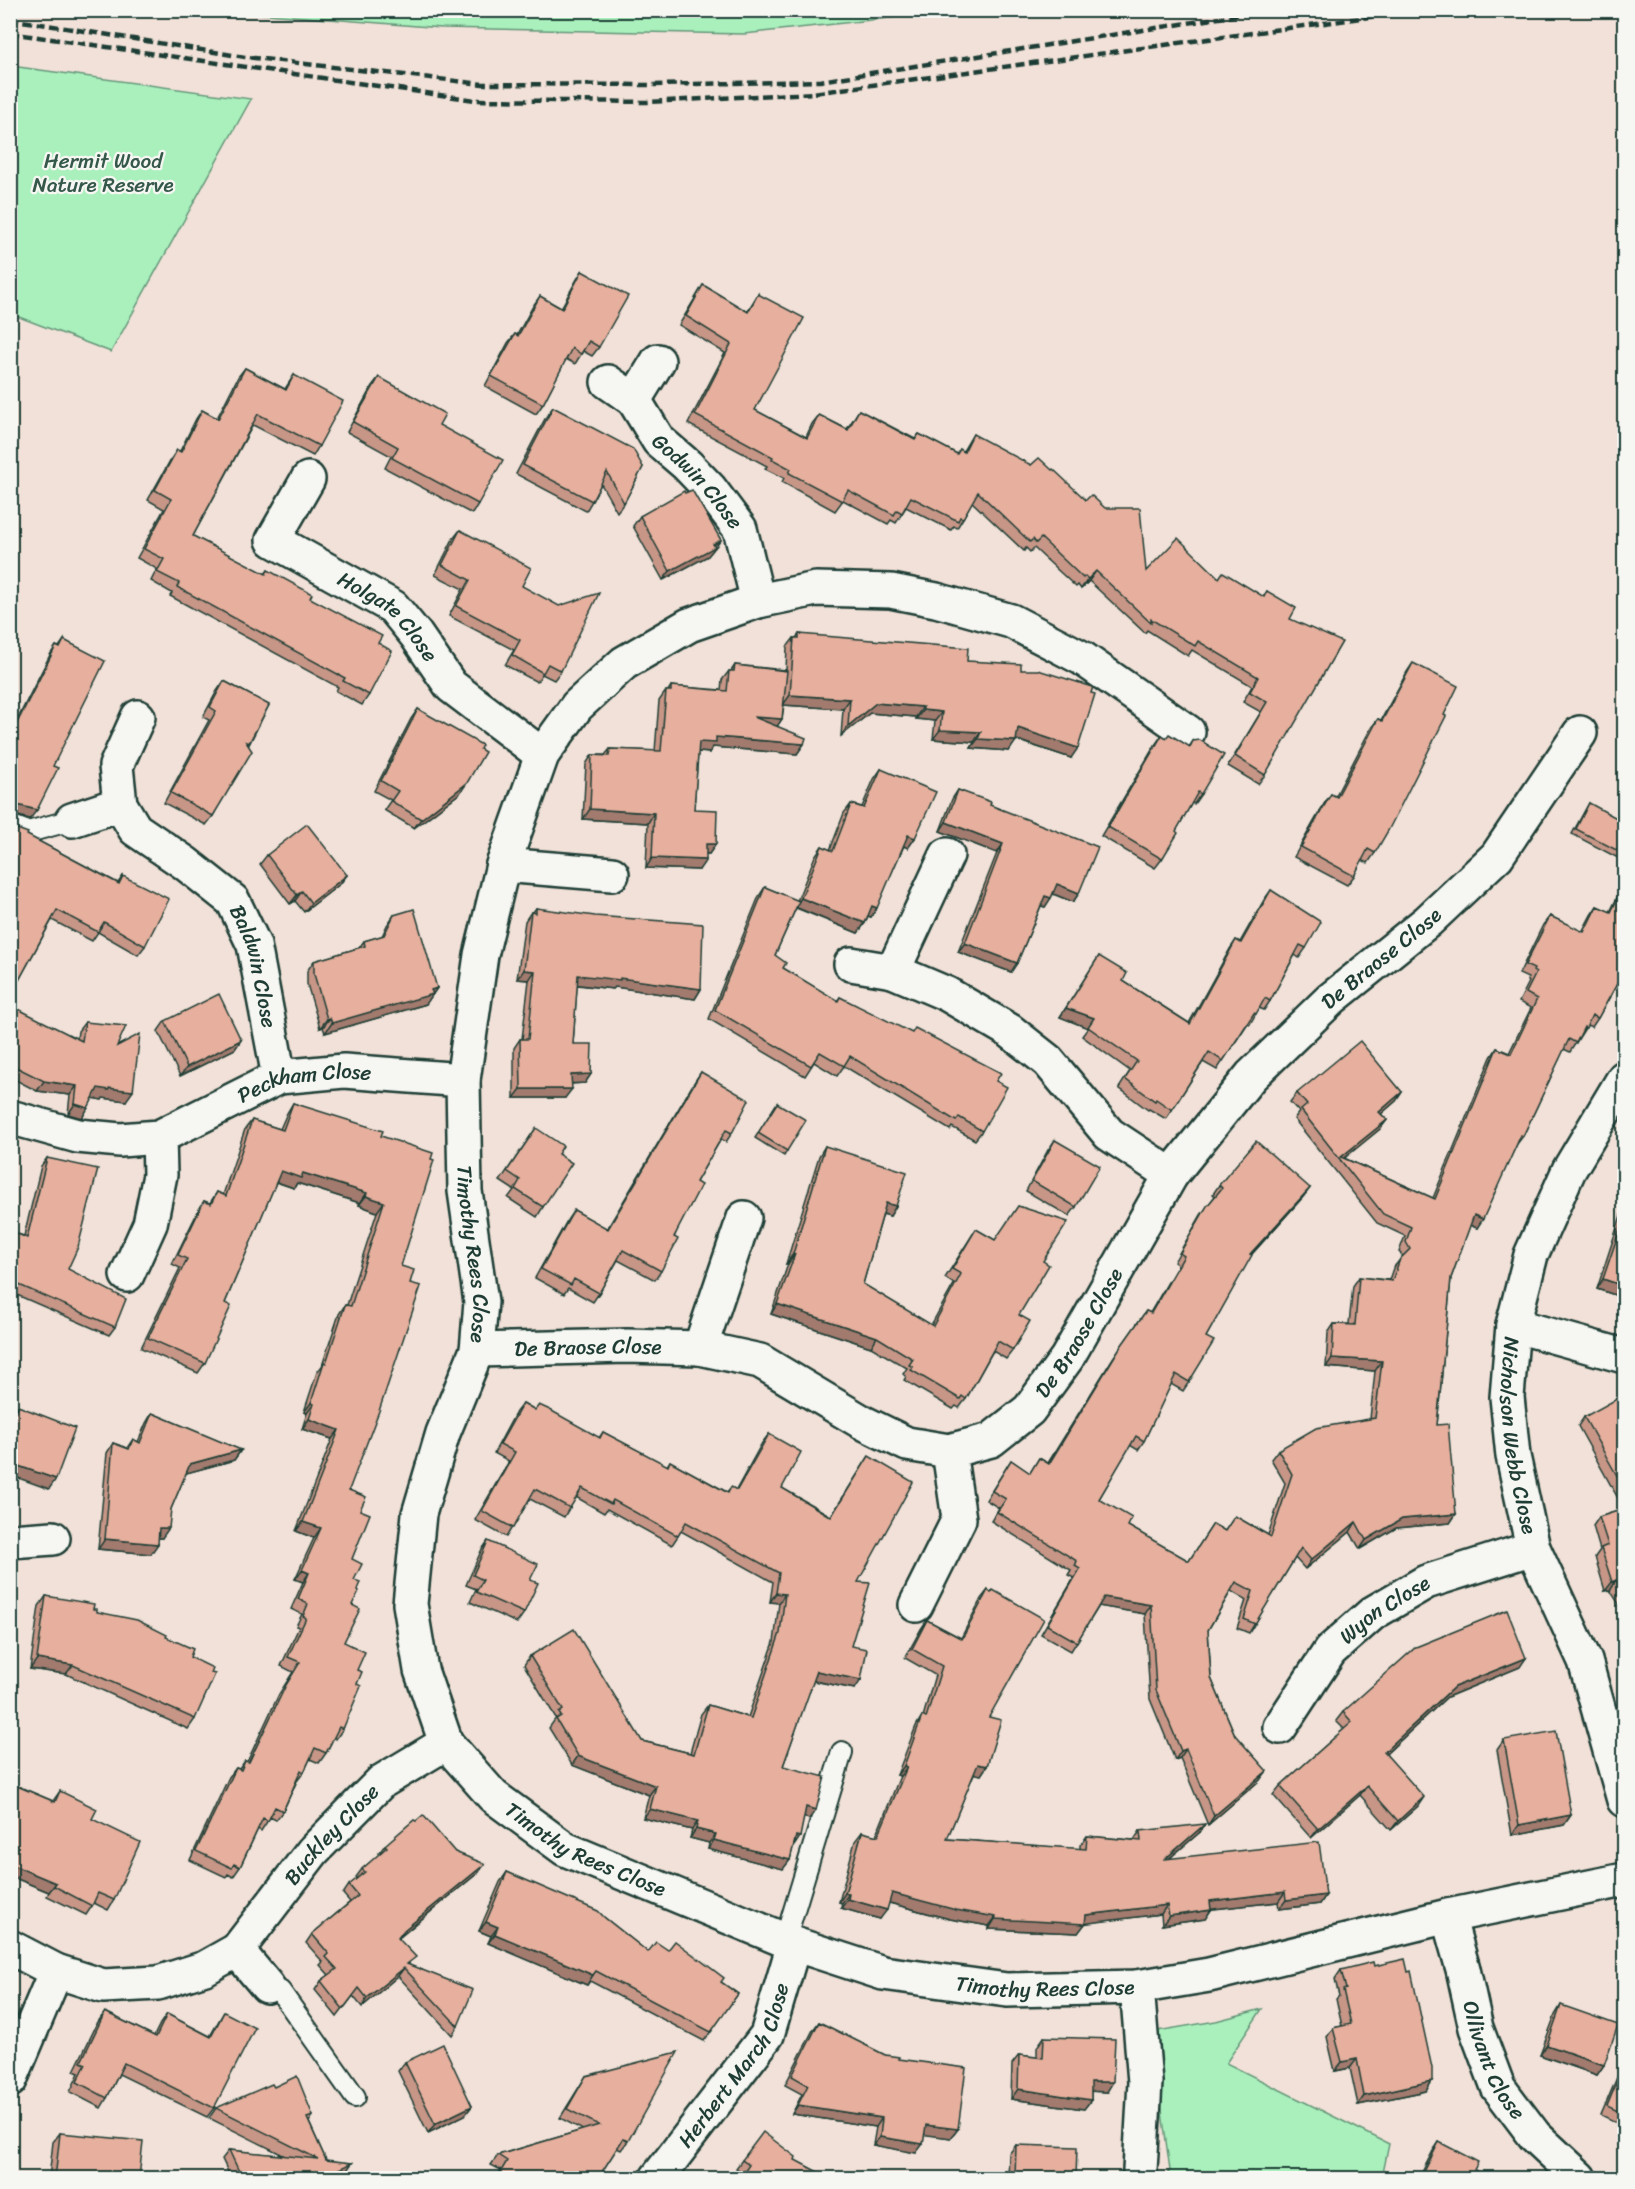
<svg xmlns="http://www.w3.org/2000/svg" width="1635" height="2189" font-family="Sriracha,sans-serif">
<rect width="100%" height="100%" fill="#f2e1d8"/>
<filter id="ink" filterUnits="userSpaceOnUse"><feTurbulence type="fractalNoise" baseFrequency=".0167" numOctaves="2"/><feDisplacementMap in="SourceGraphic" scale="12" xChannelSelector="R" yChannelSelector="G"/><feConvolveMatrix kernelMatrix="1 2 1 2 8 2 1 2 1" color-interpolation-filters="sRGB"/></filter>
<g filter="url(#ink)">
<g fill="#aaf0bd" stroke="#649678" stroke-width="1.5">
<polygon points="228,11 953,11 744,34 442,28"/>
<polygon points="11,66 251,99 111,352 11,314"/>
<polygon points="1262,2009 1226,2063 1389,2144 1382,2178 1165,2178 1170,2170 1151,2032 1216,2021"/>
</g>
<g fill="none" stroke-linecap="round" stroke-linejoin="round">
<g stroke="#1f3d34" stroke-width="24">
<g id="lane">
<polyline points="10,825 28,832 72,820"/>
<polyline points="785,1940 842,1752"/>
<polyline points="267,1986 280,1991 355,2097"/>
</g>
</g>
<g stroke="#1f3d34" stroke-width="38">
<g id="street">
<polyline points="608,382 634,400 658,361"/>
<path id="s1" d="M634,400l25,41 28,24 23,24 30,40 18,72"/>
<path id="s2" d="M308,479l-35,61 120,67 23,28 35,51 91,69"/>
<path id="s3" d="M138,717l-22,49 4,38 15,25 50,34 48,38 21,44 25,132"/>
<path id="s4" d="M1188,732l-106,-74 -71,-37 -75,-21 -45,-9 -75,-2 -58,12 -69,24 -65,38 -47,43 -35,49 -39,110 -22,90 -18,125 2,111 16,111 -4,48 -34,83 -24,81 -9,90 11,66 25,73 47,53 72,53 229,95 89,29 124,17 130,-3 72,-12 239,-59 176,-36"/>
<polyline points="72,820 120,804"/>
<polyline points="503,865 612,874"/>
<polyline points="893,971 947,855"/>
<path id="s5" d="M1624,1078l-55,92 -38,85 -18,70 -6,72 6,59 20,92 52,113 39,139"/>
<path id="s6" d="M10,1117l68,19 42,4 39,-3 120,-60 65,-6 119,9"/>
<path id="s7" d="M1171,1175l80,-99 80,-77 97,-78 69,-65 83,-123"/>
<polyline points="127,1275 150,1224 160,1175 159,1137"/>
<polyline points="1513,1325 1624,1356"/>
<polyline points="700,1348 744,1218"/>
<path id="s8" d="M477,1350l150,-4 73,2 60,13 102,61 45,22 42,7 42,-11 38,-30 38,-52 104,-183 -62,-41 -61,-73 -38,-30 -63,-37 -54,-23 -42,-7"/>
<polyline points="10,1541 53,1538"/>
<polyline points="916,1605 959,1519 949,1451"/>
<path id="s9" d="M1280,1727l50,-76 43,-38 53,-31 107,-34"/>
<path id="s10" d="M1448,1916l15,53 13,59 22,59 37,49 45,42"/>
<path id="s11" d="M10,1947l46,24 47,15 55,-3 47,-15 32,-18 76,-99 68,-69 65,-39"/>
<polyline points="237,1950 267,1986"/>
<polyline points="1137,1987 1145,2082 1140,2170"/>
<polyline points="10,2080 56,1971"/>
<path id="s12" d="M657,2178l110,-143 27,-91"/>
</g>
</g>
<use href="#lane" stroke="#f6f6f2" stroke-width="20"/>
<use href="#street" stroke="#f6f6f2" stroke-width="33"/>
<g stroke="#1f3d34" stroke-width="4.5" stroke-dasharray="9 4.5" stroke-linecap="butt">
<polyline points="10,19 245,57 483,84 653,85 820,81 1270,10"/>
<polyline points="10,33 475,100 648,102 813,93 1420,10"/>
</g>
</g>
<g fill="#c79687" stroke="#1f3d34" stroke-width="1.5">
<polygon points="582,271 599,347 592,356 583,351 575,364 566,359 543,404 536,414 485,386 508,343 515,334 517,335 533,306 540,296 561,308 576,281"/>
<polygon points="703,285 747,312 758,294 755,410 806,437 812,424 819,415 847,429 859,410 915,439 919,434 957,454 960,449 963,451 973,434 1146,571 1219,578 1263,597 1267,591 1290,619 1265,775 1258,784 1228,766 1261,712 1243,702 1252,686 1192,650 1188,656 1147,630 1145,633 1089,581 1081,589 1078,585 1076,587 1034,548 1030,552 1026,548 1024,551 972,502 963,518 957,528 954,526 951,530 906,507 896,523 891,520 888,524 843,500 835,511 782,482 784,478 765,469 767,466 688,424 725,353 679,325"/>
<polygon points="245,368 285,389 294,375 319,446 313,456 253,425 193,536 265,574 268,570 378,643 369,695 362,705 336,691 338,687 170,596 172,593 151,581 157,569 137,558 164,509 148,500 171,459 177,450 180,451 196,419 202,410 217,418 238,377"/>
<polygon points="379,377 478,504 472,514 385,468 391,456 347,432 372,386"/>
<polygon points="553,407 643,467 624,503 617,512 601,484 592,501 586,511 516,474 546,417"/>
<polygon points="685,493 721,540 708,556 663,580 633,526 640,516"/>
<polygon points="460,530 522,586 561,671 554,680 542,674 537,682 505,665 514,650 449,616 463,589 435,575 453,539"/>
<polygon points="799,634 1021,670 1071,758 1016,740 1009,751 971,748 974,742 933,739 935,721 916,719 916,717 870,713 841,736 843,709 784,705 782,719 777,726 804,744 797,754 713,747 709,753 698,752 694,809 716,844 709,854 706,854 699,870 646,868 648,823 583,819 586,764 592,755 605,755 610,749 655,751 659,701 666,691 668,691 671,686 721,690 722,680 729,671 731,671 735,665 786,670 787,647 794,638 796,638"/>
<polygon points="64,640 53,766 30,819 10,814 10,734 50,655 56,646 59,647"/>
<polygon points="1413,663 1375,853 1368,863 1362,860 1354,876 1347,885 1294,857 1324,804 1331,794 1335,797 1371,728 1378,719 1381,720 1407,672"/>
<polygon points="224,681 269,705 213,816 206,825 164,803 209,720 203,717 217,691"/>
<polygon points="418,709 460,793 414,828 384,810 391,800 374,791 411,719"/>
<polygon points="1162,735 1166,738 1189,747 1193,741 1201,794 1194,804 1192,803 1176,831 1162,859 1155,868 1101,836 1155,745"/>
<polygon points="881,769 915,838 908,848 904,846 871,917 868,916 865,923 858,933 796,908 775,955 783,968 837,1001 840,997 996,1081 982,1131 975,1140 952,1127 950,1130 844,1066 837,1076 814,1062 805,1076 709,1019 759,896 765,887 797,901 815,856 822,846 830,850 844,813 851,804 862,807 874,779"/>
<polygon points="958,790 990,805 1079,893 1073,902 1053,894 1045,907 1041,906 1017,963 1011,972 958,952 997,853 940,831 952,799"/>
<polygon points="1589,803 1624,853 1620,859 1572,834"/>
<polygon points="10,825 27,835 118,883 123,876 145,946 138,955 98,932 92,941 52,920 19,980 13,989 10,988"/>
<polygon points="267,855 347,875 340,884 304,912 295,901 290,904 260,864"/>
<polygon points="1624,883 1624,973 1623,973 1598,1018 1592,1027 1587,1025 1570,1052 1564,1049 1523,1136 1517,1144 1477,1228 1470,1225 1451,1278 1437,1425 1456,1514 1450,1523 1396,1528 1360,1549 1350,1532 1305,1569 1295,1558 1249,1633 1237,1628 1246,1600 1231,1591 1208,1630 1211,1678 1235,1735 1260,1780 1208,1825 1180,1758 1175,1760 1150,1699 1145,1614 1099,1606 1071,1651 1041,1634 1074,1578 1068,1575 1071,1570 991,1521 999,1508 986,1500 1011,1460 1030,1473 1039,1458 1048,1463 1113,1358 1146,1311 1150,1313 1178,1265 1174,1262 1201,1215 1215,1196 1213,1194 1219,1185 1310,1188 1303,1197 1251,1255 1206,1337 1189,1382 1183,1391 1171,1384 1144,1441 1138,1450 1130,1445 1099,1499 1128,1526 1189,1561 1213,1524 1225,1531 1235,1516 1268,1535 1285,1483 1271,1459 1278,1450 1370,1419 1375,1371 1326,1367 1328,1333 1334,1324 1349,1324 1353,1286 1359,1277 1389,1280 1393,1268 1403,1256 1399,1252 1405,1236 1377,1223 1294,1119 1299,1112 1290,1102 1297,1093 1402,1092 1396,1101 1381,1114 1387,1120 1380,1129 1344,1158 1433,1198 1491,1057 1497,1048 1509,1053 1531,1008 1519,1002 1529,982 1527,980 1528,978 1519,974 1543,925 1550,916 1582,932 1591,915 1597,906 1610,912"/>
<polygon points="1271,890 1306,948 1299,958 1295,955 1270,1001 1264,1010 1259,1008 1250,1024 1248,1023 1217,1070 1203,1062 1166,1119 1149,1109 1148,1110 1119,1088 1130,1071 1082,1036 1088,1028 1060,1017 1099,956 1123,981 1189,1023 1230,949 1236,940 1240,942 1264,900"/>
<polygon points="536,908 701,989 695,999 615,987 613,989 577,985 573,1044 591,1074 585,1083 571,1084 565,1098 514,1098 514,1048 520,1039 522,1039 529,980 517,979 525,921 531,912 533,912"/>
<polygon points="394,915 437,988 426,1004 325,1033 323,1027 320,1028 307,984 307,971 314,961 359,948 364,941 382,936 387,925"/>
<polygon points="10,1005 77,1039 78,1031 85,1022 117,1046 126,1101 103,1098 102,1100 93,1098 82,1118 68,1114 70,1095 37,1091 10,1077"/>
<polygon points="165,1021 241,1040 235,1049 180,1076 158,1031"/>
<polygon points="701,1072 732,1133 726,1142 721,1139 696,1182 661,1271 655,1280 618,1260 599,1293 593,1302 568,1288 564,1294 535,1278 568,1219 574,1210 607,1229 695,1081"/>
<polygon points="293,1103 381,1136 401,1266 349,1490 360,1510 352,1559 354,1580 352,1605 344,1642 357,1670 357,1684 343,1729 336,1739 334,1737 326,1753 319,1763 310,1759 304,1772 297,1781 283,1811 276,1820 270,1817 261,1831 258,1829 240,1867 233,1877 228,1874 226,1877 190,1860 229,1777 236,1768 239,1769 245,1761 247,1762 279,1694 293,1672 281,1666 299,1627 296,1626 302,1614 291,1609 303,1582 295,1579 314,1538 296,1531 332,1439 302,1429 307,1413 304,1412 317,1372 322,1366 339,1314 345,1305 347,1305 377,1212 359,1205 360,1203 297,1183 294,1188 276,1182 225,1303 205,1363 198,1373 141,1348 180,1268 172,1264 198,1211 204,1201 210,1203 217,1192 223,1195 245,1129 252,1120 280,1129 287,1113"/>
<polygon points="777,1103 787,1151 784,1156 755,1138"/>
<polygon points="536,1128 543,1207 537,1217 508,1198 514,1190 500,1181"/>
<polygon points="1055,1140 1076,1207 1069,1216 1026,1191 1048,1150"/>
<polygon points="825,1146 896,1206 890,1216 883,1214 863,1284 931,1325 954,1284 945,1278 976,1229 995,1240 1043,1261 1019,1315 1013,1350 1006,1359 993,1351 966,1399 959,1408 956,1406 953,1409 904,1380 906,1377 903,1374 907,1368 871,1347 771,1314 788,1264 786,1264 819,1156"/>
<polygon points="47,1158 68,1269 115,1327 109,1335 10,1292 10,1239 15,1233 24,1236 41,1166"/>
<polygon points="1624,1206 1624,1298 1597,1289"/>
<polygon points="1624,1400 1624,1509 1578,1426 1584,1417"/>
<polygon points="523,1403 535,1410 599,1438 603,1432 667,1466 670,1461 727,1492 731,1487 736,1490 762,1443 769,1434 782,1488 831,1516 869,1456 858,1582 851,1646 855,1689 813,1681 783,1766 809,1819 804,1817 793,1846 790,1860 783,1869 708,1849 709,1843 690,1838 692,1830 643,1818 649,1795 572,1765 549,1728 556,1718 524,1665 530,1656 642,1741 690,1753 701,1714 708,1705 748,1717 774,1642 779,1603 770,1602 773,1582 681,1531 672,1545 607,1509 604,1513 576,1497 564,1517 530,1499 506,1537 475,1520 509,1461 494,1453 516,1412"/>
<polygon points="18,1406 49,1489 10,1417"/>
<polygon points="152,1413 241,1450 234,1460 186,1473 171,1509 162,1538 158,1538 151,1554 98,1549 107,1453 113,1443 127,1448 133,1439 138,1442 146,1423"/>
<polygon points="1624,1509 1624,1612 1610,1590 1605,1591 1595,1557 1600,1550 1593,1526 1599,1517"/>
<polygon points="488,1541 530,1580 524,1613 517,1623 470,1602 476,1589 466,1585 481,1551"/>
<polygon points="988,1590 989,1717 987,1766 981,1775 974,1773 947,1839 1080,1849 1080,1845 1087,1836 1134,1840 1140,1831 1199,1833 1170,1858 1326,1895 1320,1904 1279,1909 1278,1902 1211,1909 1211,1910 1205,1919 1162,1925 1161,1914 1085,1923 1078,1933 989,1929 989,1926 950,1919 889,1903 880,1919 841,1908 842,1903 839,1902 855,1841 862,1832 876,1836 900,1776 897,1775 916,1726 922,1716 923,1717 935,1675 905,1658 921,1629 927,1620 961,1638 981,1599"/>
<polygon points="46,1596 93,1609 97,1612 166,1637 190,1657 195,1719 188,1729 66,1674 30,1669 39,1606"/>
<polygon points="1520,1667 1447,1697 1386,1754 1418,1806 1391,1830 1360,1795 1311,1838 1273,1795 1280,1786 1344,1729 1336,1721 1343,1712"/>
<polygon points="1504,1740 1571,1815 1564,1825 1512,1835 1497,1750"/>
<polygon points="10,1783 53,1801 60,1791 92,1819 114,1900 108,1910 94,1903 86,1915 47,1896 49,1892 10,1876"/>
<polygon points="385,1845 455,1852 479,1872 399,1938 410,1966 458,2026 452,2035 398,1976 362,2007 353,1996 337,2017 315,1990 321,1981 329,1975 320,1965 323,1962 306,1943 312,1934 350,1902 343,1894 349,1885 357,1879 356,1877 362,1869 380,1854 379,1853"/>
<polygon points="507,1872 605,1918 648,1952 668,1950 721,1982 738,1994 704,2041 590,1981 587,1985 488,1943 491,1936 479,1931 500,1882"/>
<polygon points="1374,1966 1432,2081 1426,2091 1358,2105 1350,2068 1335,2071 1327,2037 1333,2028 1342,2026 1336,1999 1339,1996 1335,1979 1341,1970"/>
<polygon points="1561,2005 1604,2065 1597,2075 1540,2055 1555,2015"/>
<polygon points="105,2012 154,2036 160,2024 167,2014 210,2036 218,2022 224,2012 214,2108 207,2117 119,2074 107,2098 101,2108 70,2092 79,2073 74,2071 98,2022"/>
<polygon points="819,2022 885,2055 899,2059 958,2129 951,2138 924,2134 916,2153 873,2145 876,2127 792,2114 802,2094 785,2085 813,2030"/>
<polygon points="1044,2037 1107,2092 1091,2091 1091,2100 1084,2109 1011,2099 1012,2064 1019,2055 1037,2057 1037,2047"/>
<polygon points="1624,2061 1624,2126 1601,2115"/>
<polygon points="405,2062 472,2106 465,2115 428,2133 398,2071"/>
<polygon points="586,2076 628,2141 621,2150 617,2148 598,2178 496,2178 501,2170 491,2165 498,2155 583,2130 560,2118"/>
<polygon points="274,2087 313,2116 309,2122 326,2160 346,2172 332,2178 231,2178 222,2159 229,2150 285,2156 209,2118 216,2108"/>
<polygon points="60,2133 139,2178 49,2178 53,2142"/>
<polygon points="1439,2142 1474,2170 1491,2178 1419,2178 1433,2151"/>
<polygon points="1016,2145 1076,2178 992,2178 993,2177 1008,2178 1009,2154"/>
<polygon points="742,2160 795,2160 829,2178 739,2178 743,2173 736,2168"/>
</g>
<g fill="#a27a6e" stroke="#1f3d34" stroke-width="1.5">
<polygon points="721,540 708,556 663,580 670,571"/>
<polygon points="1096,571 1089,581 1081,589 1088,579"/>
<polygon points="790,695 850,699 843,709 783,705"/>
<polygon points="876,703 923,707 916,717 870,713 841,736 848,726"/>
<polygon points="923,710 942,712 935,721 916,719"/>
<polygon points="754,717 782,719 776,728"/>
<polygon points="1018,728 1078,748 1071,758 1011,738"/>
<polygon points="940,730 981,732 974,742 933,739"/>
<polygon points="716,737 804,744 797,754 713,747 709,753 692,751 699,742"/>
<polygon points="978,739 1016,741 1009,751 971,748"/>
<polygon points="467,783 460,793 414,828 421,819"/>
<polygon points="14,804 37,810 30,819 10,814 10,807"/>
<polygon points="590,809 654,813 648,823 583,819"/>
<polygon points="946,822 1003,844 997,853 940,831"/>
<polygon points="908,835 915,838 908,848 902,845"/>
<polygon points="706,844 716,844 709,854 700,853"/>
<polygon points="652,858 706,860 699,870 646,868"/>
<polygon points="347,875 340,884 304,912 311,903"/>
<polygon points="1057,884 1079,893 1073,902 1051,893"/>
<polygon points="302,891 295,901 290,904 297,895"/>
<polygon points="1045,896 1051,898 1045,907 1039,905"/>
<polygon points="801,898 865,923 858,933 795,907"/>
<polygon points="872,906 877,908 871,917 865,915"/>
<polygon points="965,943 1017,963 1011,972 958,952"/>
<polygon points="524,970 535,971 529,980 517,979"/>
<polygon points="578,975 620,978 701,989 695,999 615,987 613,989 572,984"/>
<polygon points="437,988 426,1004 325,1033 332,1023"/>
<polygon points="1066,1008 1094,1018 1088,1028 1060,1017"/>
<polygon points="330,1018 323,1027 320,1028 327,1019"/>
<polygon points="241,1040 235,1049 180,1076 187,1067"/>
<polygon points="591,1074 585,1083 565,1084 571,1075"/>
<polygon points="44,1081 77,1086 70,1095 37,1091"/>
<polygon points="98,1088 109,1088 133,1091 126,1101 103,1098 102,1100 91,1098"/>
<polygon points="521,1089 572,1089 565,1098 514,1098"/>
<polygon points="1402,1092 1396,1101 1373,1121 1379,1112"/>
<polygon points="75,1104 88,1108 82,1118 68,1114"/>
<polygon points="1387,1120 1380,1129 1341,1161 1341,1157"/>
<polygon points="281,1171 303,1173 367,1193 360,1203 297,1183 294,1188 274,1181"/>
<polygon points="1310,1188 1303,1197 1244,1263 1250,1254"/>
<polygon points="366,1196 384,1202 377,1212 359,1205"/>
<polygon points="886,1203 896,1206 890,1216 880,1213"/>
<polygon points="1474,1215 1483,1219 1477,1228 1467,1224"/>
<polygon points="793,1254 795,1254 788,1264 786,1264"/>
<polygon points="1603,1279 1624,1286 1624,1298 1597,1289"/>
<polygon points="777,1304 877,1337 871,1347 771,1314"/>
<polygon points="1332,1358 1382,1361 1375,1371 1326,1367"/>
<polygon points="311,1403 314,1404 307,1413 304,1412"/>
<polygon points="309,1419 339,1430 332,1439 302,1429"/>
<polygon points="241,1450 234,1460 183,1474 190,1464"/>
<polygon points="10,1463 56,1479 49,1489 10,1475"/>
<polygon points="1456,1514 1450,1523 1396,1528 1360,1549 1366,1540 1402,1519"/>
<polygon points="303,1522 321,1528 314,1538 296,1531"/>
<polygon points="1356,1522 1350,1532 1305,1569 1311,1560"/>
<polygon points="159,1528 169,1528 162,1538 152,1538"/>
<polygon points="105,1539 158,1544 151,1554 98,1549"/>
<polygon points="302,1570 309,1573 303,1582 295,1579"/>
<polygon points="1616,1580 1610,1590 1605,1591 1612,1582"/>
<polygon points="776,1593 785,1594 779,1603 770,1602"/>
<polygon points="1104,1597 1151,1605 1145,1614 1098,1606"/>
<polygon points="1526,1658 1520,1667 1447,1697 1378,1761 1384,1752 1454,1687"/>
<polygon points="37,1659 73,1665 66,1674 30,1669"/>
<polygon points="817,1671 861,1680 855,1689 810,1680"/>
<polygon points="1186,1749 1180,1758 1175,1760 1181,1751"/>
<polygon points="578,1756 656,1786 649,1795 572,1765"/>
<polygon points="978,1764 987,1766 981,1775 971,1773"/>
<polygon points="904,1766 907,1767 900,1776 897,1775"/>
<polygon points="1267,1771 1260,1780 1208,1825 1214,1816"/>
<polygon points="1367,1786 1360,1795 1311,1838 1318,1829"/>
<polygon points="1424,1797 1418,1806 1391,1830 1398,1821"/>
<polygon points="806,1807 816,1810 809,1819 799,1816"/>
<polygon points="650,1809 698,1821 692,1830 643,1818"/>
<polygon points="1571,1815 1564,1825 1512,1835 1519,1825"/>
<polygon points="1205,1824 1199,1833 1158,1868 1165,1859"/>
<polygon points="696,1829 716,1834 709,1843 690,1838"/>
<polygon points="796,1836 800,1837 794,1846"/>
<polygon points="714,1840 790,1860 783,1869 708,1849"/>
<polygon points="10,1864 56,1883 49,1892 10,1876"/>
<polygon points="485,1864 479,1872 398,1938 404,1930"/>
<polygon points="1285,1892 1278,1902 1204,1910 1210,1901"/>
<polygon points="845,1893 849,1894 842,1903 839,1902"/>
<polygon points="892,1893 996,1917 989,1926 950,1919 886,1902"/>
<polygon points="1326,1895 1320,1904 1279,1909 1286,1900"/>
<polygon points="848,1899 887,1910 880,1919 841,1908"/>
<polygon points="1167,1905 1161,1914 1081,1924 1085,1924 1078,1933 989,1929 995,1919 1086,1915"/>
<polygon points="1211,1910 1205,1919 1162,1925 1169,1916"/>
<polygon points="486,1922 498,1927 491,1936 479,1931"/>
<polygon points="495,1934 593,1975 587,1985 488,1943"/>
<polygon points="404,1968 398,1976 362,2007 367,1998"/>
<polygon points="1547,2045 1604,2065 1597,2075 1540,2055"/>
<polygon points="1357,2059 1350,2068 1335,2071 1342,2062"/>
<polygon points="1432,2081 1426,2091 1358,2105 1364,2096"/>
<polygon points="1091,2082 1113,2082 1107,2092 1085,2091"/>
<polygon points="1018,2089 1091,2100 1084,2109 1011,2099"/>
<polygon points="798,2105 882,2118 876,2127 792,2114"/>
<polygon points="472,2106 465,2115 428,2133 435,2124"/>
<polygon points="926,2125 958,2129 951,2138 919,2134"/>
<polygon points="880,2137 923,2144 916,2153 873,2145"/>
<polygon points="352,2163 346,2172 332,2178 319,2178"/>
</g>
<g fill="#e7af9d" stroke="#1f3d34" stroke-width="1.5">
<polygon points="582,271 628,296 599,347 589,341 581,354 572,348 543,404 491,376 515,334 518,336 540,296 562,309"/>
<polygon points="703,285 748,312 758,294 804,318 755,410 807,438 819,415 848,430 859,410 915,440 919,434 957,454 960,449 964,452 973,434 1031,465 1039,458 1052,470 1053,469 1086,500 1091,495 1105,508 1140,508 1146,571 1178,538 1219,578 1223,572 1264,597 1267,591 1296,608 1290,619 1342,642 1265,775 1235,756 1267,702 1250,692 1258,677 1198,641 1195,646 1151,619 1151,623 1096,571 1088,579 1085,576 1083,578 1041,538 1036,543 1033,539 1030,542 978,492 963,518 960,517 958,521 911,497 902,513 897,510 894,515 848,490 842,501 789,473 791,469 772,459 773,457 695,415 731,344 686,316"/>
<polygon points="245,368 286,390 294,375 343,401 319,446 258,414 193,536 266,574 268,570 312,594 310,598 382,636 378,643 392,651 369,695 343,681 345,678 177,587 179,583 157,572 164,559 144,549 171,499 155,490 177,450 181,452 202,410 218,419"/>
<polygon points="379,377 445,414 439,425 503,460 478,504 392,458 398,447 353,422"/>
<polygon points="553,407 633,449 643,467 624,503 607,472 592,501 523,465"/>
<polygon points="692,490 721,540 713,544 715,547 670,571 640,516 684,491 685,493"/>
<polygon points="460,530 531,568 522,586 559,606 599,593 561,671 548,664 543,673 512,655 520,640 456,606 470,580 442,565"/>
<polygon points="799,634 968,648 967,661 1021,664 1021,670 1038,670 1093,687 1091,693 1095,694 1078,748 1018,728 1016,741 978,739 981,732 940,730 942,712 923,710 923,707 876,703 848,726 850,699 790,695 794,638 799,638"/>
<polygon points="64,640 105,661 53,766 58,768 37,810 14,804 10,807 10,737 56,646 60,648"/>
<polygon points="1413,663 1458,686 1444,715 1446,716 1389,829 1375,853 1368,849 1354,876 1301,847 1331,794 1337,797 1378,719 1382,721"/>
<polygon points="735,665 787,671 782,719 754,717 806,738 804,744 716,737 716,743 699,742 694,809 717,810 716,844 706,844 706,860 652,858 654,813 590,809 592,755 609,756 610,749 661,751 666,691 671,691 671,686 727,691 729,671 734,671"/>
<polygon points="224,681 269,705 249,743 246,742 252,751 213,816 171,793 216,711 210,707"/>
<polygon points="418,709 482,745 480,749 485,752 467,783 421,819 391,801 398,791 381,781"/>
<polygon points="1169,734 1190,747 1193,741 1200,740 1224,755 1201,794 1198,792 1176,831 1178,833 1162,859 1108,827 1162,735 1166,738"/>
<polygon points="881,769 936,792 915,838 908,835 877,908 872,906 865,923 801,898 822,846 833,851 851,804 864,808"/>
<polygon points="958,790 991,802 990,805 1098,847 1079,893 1057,884 1051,898 1045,896 1017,963 965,943 1003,844 946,822"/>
<polygon points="1589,803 1624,822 1624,854 1576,829"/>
<polygon points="307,824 347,875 311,903 302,891 297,895 267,855"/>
<polygon points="10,825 12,827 28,833 27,835 119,884 123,876 169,899 145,946 104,922 98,932 57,910 19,980 10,975"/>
<polygon points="1624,886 1624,971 1598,1018 1592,1015 1586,1028 1584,1027 1576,1043 1569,1039 1523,1136 1521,1135 1483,1219 1474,1215 1451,1278 1437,1425 1448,1424 1456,1514 1402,1519 1366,1540 1356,1522 1311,1560 1301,1548 1255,1624 1244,1619 1253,1591 1236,1582 1208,1630 1211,1678 1235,1735 1267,1771 1214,1816 1186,1749 1181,1751 1156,1690 1151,1605 1104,1597 1077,1642 1047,1625 1080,1569 1075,1566 1077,1561 997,1512 1006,1499 992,1491 1011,1460 1030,1473 1039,1458 1049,1464 1119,1349 1146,1311 1151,1313 1184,1256 1180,1253 1207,1206 1222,1188 1219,1185 1256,1141 1310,1188 1250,1254 1252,1255 1206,1337 1214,1341 1189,1382 1176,1374 1144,1441 1136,1436 1099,1499 1132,1518 1128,1526 1189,1561 1213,1524 1225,1531 1235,1516 1271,1537 1292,1474 1278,1450 1316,1428 1375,1418 1382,1361 1332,1358 1334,1324 1355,1325 1359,1277 1392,1281 1400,1259 1410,1249 1406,1242 1411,1227 1383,1214 1301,1110 1307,1105 1297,1093 1360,1041 1402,1092 1379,1112 1387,1120 1341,1157 1435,1199 1497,1048 1511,1054 1537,999 1526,993 1536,973 1533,971 1534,969 1525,965 1550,916 1584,932 1597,906 1611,912"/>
<polygon points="765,887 799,901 775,955 786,963 783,968 838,1001 840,997 912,1033 915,1028 1001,1073 996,1081 1007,1087 982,1131 959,1117 956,1121 850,1056 844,1066 820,1052 811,1066 715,1010"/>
<polygon points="1271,890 1321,922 1306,948 1300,945 1270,1001 1265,998 1256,1014 1254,1013 1223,1061 1209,1052 1172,1110 1156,1099 1155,1101 1125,1079 1137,1061 1088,1027 1094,1018 1066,1008 1099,956 1127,973 1123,981 1190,1024 1236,940 1241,943"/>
<polygon points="536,908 595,916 703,924 701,989 620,978 620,980 578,975 573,1044 592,1044 591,1074 571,1075 572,1089 521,1089 520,1039 528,1039 535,971 524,970 531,912 536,913"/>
<polygon points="414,909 437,988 431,990 433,994 332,1023 330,1018 327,1019 314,974 314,961 365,946 364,941 384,935 394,915"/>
<polygon points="219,994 241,1040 187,1067 165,1021"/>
<polygon points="10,1005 82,1041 85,1022 126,1026 117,1046 140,1034 133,1091 109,1088 109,1090 98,1088 88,1108 75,1104 77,1086 44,1081 10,1064"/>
<polygon points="701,1072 749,1100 732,1133 726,1130 696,1182 701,1185 674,1237 678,1239 661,1271 623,1250 599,1293 574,1279 571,1285 541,1269 574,1210 608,1229"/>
<polygon points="293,1103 383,1131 381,1136 433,1153 431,1159 434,1160 401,1266 414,1270 410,1283 421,1286 379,1411 349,1490 366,1497 360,1510 370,1514 352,1559 362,1564 354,1580 360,1582 357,1590 359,1591 352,1605 360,1609 344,1642 365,1652 357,1670 362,1672 357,1684 361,1686 343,1729 339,1727 326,1753 315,1748 304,1772 301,1770 283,1811 275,1807 268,1821 263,1818 240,1867 234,1864 232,1868 196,1851 236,1768 241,1770 245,1761 249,1762 286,1685 300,1662 288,1657 306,1618 303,1616 308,1604 298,1599 309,1573 302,1570 321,1528 303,1522 339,1430 309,1419 314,1404 311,1403 324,1362 326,1363 345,1305 351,1306 384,1202 366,1196 367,1193 303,1173 301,1178 281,1171 225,1303 231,1306 205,1363 148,1338 187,1259 178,1255 204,1201 211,1204 217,1192 226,1196 252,1120 283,1130"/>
<polygon points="777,1103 806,1120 787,1151 758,1133"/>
<polygon points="536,1128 563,1146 558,1154 572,1163 543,1207 515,1189 520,1180 507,1171"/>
<polygon points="1055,1140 1100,1166 1076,1207 1032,1181"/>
<polygon points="825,1146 907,1172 896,1206 886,1203 863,1284 933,1326 961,1274 952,1269 976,1229 995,1240 1018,1206 1068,1222 1043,1261 1049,1265 1019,1315 1030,1321 1013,1350 998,1341 966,1399 962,1396 960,1399 911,1370 913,1367 909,1365 913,1359 877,1337 777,1304 795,1254 793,1254"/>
<polygon points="47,1158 98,1169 78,1247 68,1269 126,1299 115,1327 10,1281 10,1243 15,1233 27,1238"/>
<polygon points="1624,1217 1624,1286 1603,1279"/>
<polygon points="1622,1396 1624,1400 1624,1488 1584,1417"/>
<polygon points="523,1403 535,1410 539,1405 550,1410 600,1438 603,1432 668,1466 670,1461 728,1493 731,1487 737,1490 769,1434 801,1452 782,1488 831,1517 869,1456 913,1482 858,1582 870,1583 851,1646 867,1649 861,1680 817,1671 783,1766 825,1777 816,1810 806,1807 800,1837 796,1836 790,1860 714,1840 716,1834 696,1829 698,1821 650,1809 656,1786 578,1756 556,1719 561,1716 559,1713 563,1710 530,1656 574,1629 642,1741 694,1754 708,1705 751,1718 780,1633 785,1594 776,1593 779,1573 686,1522 678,1536 613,1500 611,1504 582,1488 570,1508 535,1489 513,1528 482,1511 515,1452 500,1444"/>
<polygon points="18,1406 75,1428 56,1479 10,1463 10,1417 14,1418"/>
<polygon points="152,1413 241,1450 190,1464 171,1509 169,1528 159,1528 158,1544 105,1539 113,1443 129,1449 133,1439 140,1443"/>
<polygon points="1624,1509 1624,1593 1616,1580 1612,1582 1601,1548 1608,1545 1599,1517"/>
<polygon points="488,1541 538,1564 530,1580 538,1583 524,1613 476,1592 483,1580 473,1575"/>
<polygon points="988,1590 991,1593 993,1590 1044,1619 989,1717 1001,1720 987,1766 978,1764 947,1839 1086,1849 1087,1836 1141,1841 1140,1831 1205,1824 1165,1859 1319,1842 1326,1895 1286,1900 1285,1892 1210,1901 1211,1910 1169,1916 1167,1905 1086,1915 1085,1924 995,1919 996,1917 956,1910 892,1893 887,1910 848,1899 849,1894 845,1893 862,1832 878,1836 907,1767 904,1766 922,1716 926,1718 942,1666 912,1649 927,1620 962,1639"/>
<polygon points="46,1596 94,1604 93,1609 97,1609 97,1612 137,1620 167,1635 166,1637 193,1649 190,1657 213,1668 211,1673 215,1674 195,1719 73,1665 37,1659"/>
<polygon points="1507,1610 1526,1658 1454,1687 1384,1752 1424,1797 1398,1821 1367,1786 1318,1829 1280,1786 1352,1722 1343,1712 1416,1647"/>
<polygon points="1556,1731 1571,1815 1519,1825 1504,1740"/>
<polygon points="10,1783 55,1802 60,1791 97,1809 92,1819 140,1842 114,1900 98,1893 92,1906 54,1886 56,1883 10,1864"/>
<polygon points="423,1815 455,1852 485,1864 404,1930 398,1938 416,1957 407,1964 473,1990 458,2026 404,1968 367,1998 359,1988 343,2009 321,1981 337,1969 326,1957 329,1954 312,1934 358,1896 349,1885 365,1872 362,1869 387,1847 385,1845 414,1820 416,1821"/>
<polygon points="507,1872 598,1911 605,1918 648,1952 656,1942 668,1950 675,1941 724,1978 721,1982 738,1994 711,2032 596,1971 593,1975 495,1934 498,1927 486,1922"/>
<polygon points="1405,1959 1408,1972 1411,1971 1432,2068 1432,2081 1364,2096 1357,2059 1342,2062 1333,2028 1351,2024 1343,1990 1346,1989 1341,1970 1373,1962 1374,1966"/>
<polygon points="1561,2005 1618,2025 1604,2065 1547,2045"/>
<polygon points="105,2012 156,2037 167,2014 211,2037 224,2012 255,2028 214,2108 124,2063 107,2098 77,2082 86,2064 81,2062"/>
<polygon points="819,2022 885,2055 899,2057 899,2059 966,2068 958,2129 926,2125 923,2144 880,2137 882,2118 798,2105 808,2085 792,2076"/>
<polygon points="1044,2037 1115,2039 1113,2082 1091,2082 1091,2100 1018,2089 1019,2055 1043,2058"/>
<polygon points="443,2044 472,2106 435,2124 405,2062"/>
<polygon points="678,2052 628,2141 623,2139 598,2178 497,2178 507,2161 498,2155 599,2125 567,2109 586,2076"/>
<polygon points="1624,2065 1624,2114 1607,2106"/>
<polygon points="297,2076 313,2116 307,2118 326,2160 352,2163 319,2178 242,2178 229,2150 318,2159 216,2108 272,2084 274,2087"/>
<polygon points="763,2132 796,2157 795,2160 829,2178 740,2178 749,2165 742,2160"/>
<polygon points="60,2133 143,2141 139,2178 52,2178 56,2170"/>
<polygon points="1439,2142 1478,2162 1474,2170 1491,2178 1421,2178"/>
<polygon points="1016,2145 1077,2147 1076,2178 993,2178 993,2177 1015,2178"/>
</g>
</g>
<g text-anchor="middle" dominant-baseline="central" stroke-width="4.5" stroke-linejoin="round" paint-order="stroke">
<g font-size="21" fill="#345849" stroke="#f6f6f2">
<text x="103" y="161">Hermit Wood<tspan x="103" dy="24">Nature Reserve</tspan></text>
</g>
<g font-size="21" fill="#1f3d34" stroke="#f6f6f2">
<text stroke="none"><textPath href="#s1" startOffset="104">Godwin Close</textPath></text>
<text stroke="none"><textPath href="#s2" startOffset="210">Holgate Close</textPath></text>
<text stroke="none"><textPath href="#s7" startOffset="303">De Braose Close</textPath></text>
<text stroke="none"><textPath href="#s3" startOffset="312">Baldwin Close</textPath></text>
<text stroke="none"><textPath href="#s6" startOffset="310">Peckham Close</textPath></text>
<text stroke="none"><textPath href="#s4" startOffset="1250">Timothy Rees Close</textPath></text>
<text stroke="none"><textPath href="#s8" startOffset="680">De Braose Close</textPath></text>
<text stroke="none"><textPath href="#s8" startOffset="111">De Braose Close</textPath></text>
<text stroke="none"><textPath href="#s5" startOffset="384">Nicholson Webb Close</textPath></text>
<text stroke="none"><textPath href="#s9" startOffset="160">Wyon Close</textPath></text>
<text stroke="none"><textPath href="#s11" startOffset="392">Buckley Close</textPath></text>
<text stroke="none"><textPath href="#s4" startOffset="1934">Timothy Rees Close</textPath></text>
<text stroke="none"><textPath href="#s4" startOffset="2420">Timothy Rees Close</textPath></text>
<text stroke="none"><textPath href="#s10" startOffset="152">Ollivant Close</textPath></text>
<text stroke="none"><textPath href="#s12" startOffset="138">Herbert March Close</textPath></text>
</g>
</g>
<rect width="1635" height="2189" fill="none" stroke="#f6f6f2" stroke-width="36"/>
<rect x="18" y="18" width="1599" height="2153" fill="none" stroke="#1f3d34" stroke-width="2" filter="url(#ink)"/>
</svg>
